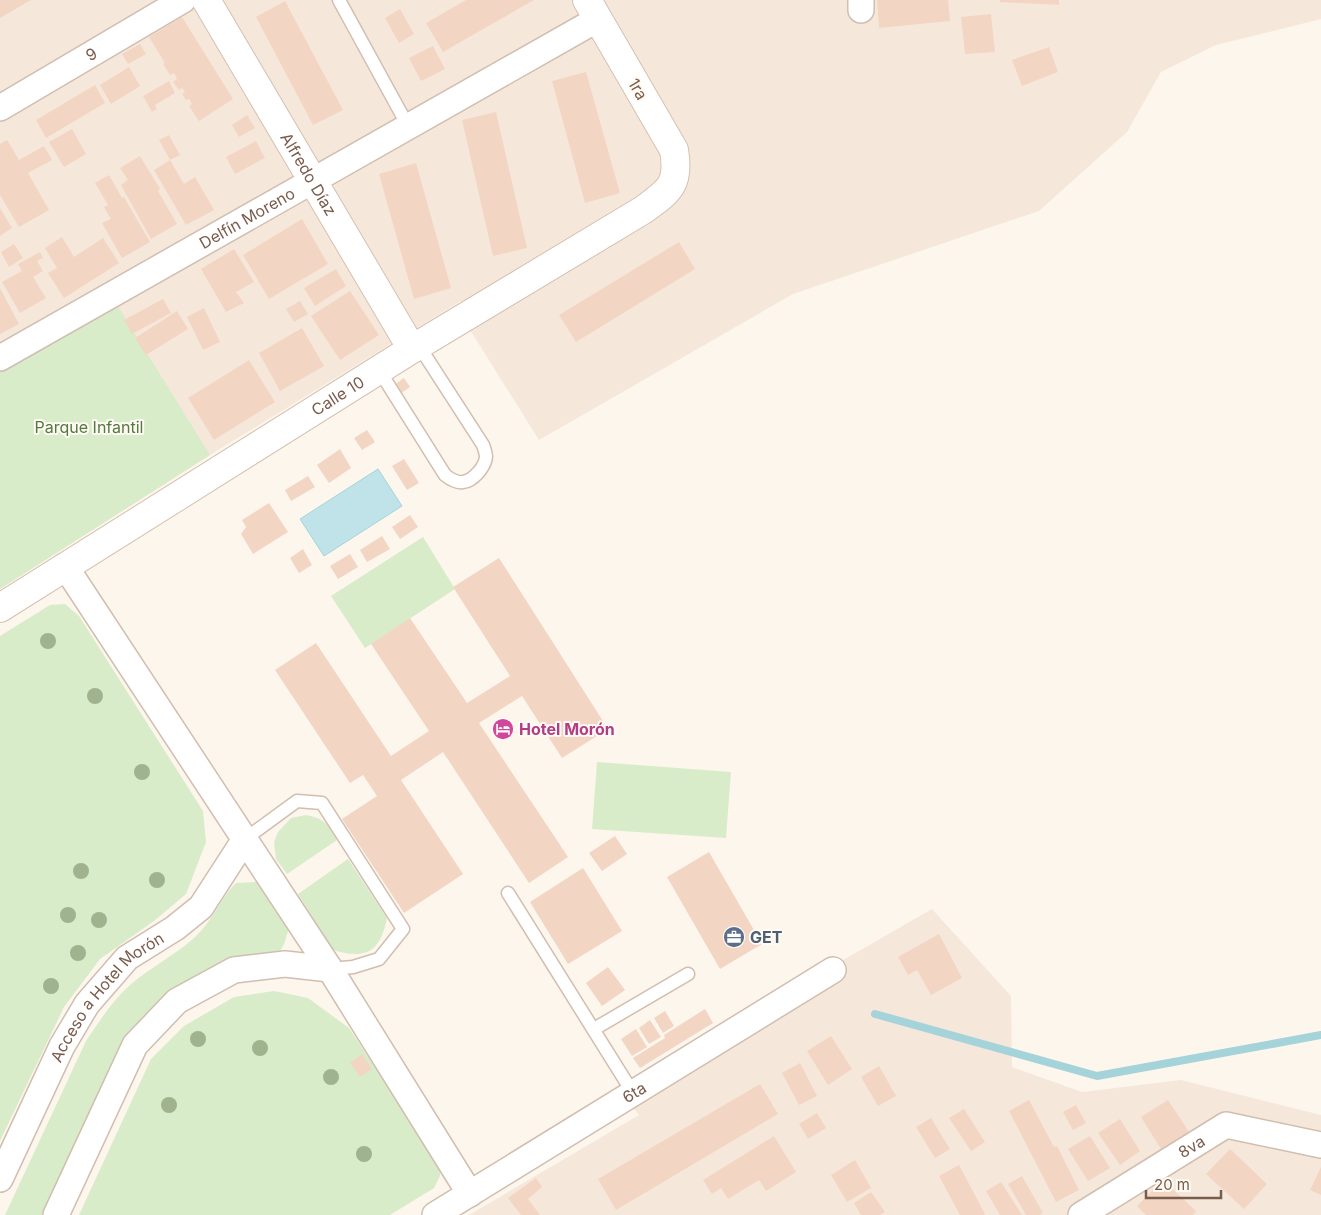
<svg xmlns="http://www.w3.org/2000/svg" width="1321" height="1215" font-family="Inter,sans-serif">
<rect width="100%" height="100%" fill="#fdf6ec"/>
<g fill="#f5e8da">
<polygon points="0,0 1321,0 1321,19 1216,45 1161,72 1127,132 1039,211 793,294 539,440 470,330 461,301 210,455 0,589"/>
<polygon points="932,909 1011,996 1012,1067 1082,1092 1181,1080 1321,1115 1321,1215 469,1215 639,1115 622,1094 753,1012"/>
</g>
<g fill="#d8ecc9">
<polygon points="114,300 210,455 0,589 0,370"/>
<polygon points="423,537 455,589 365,648 331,596"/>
<polygon points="65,604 79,616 203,811 206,842 186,894 154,921 100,959 64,1007 0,1141 0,636 50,605"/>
<polygon points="597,762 731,772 726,838 592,829"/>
<path d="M306,815c19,4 22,9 31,25l-50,34 -11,-15 -2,-17 4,-10 13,-14z"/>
<path d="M348,859l39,59c-7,34 -21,42 -54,32l-35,-56z"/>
<path d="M256,882l15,13 18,33 -5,16 -5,9 -46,6 -41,19 -36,29 -111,208h-40l81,-174c13,-19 26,-40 43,-55 20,-18 45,-30 65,-48 18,-16 26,-39 42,-55z"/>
<polygon points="274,991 308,998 349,1028 440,1166 440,1176 434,1188 390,1215 79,1215 151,1059 184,1026 234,997"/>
</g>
<polygon fill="#bfe3e8" stroke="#a5d3da" points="378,469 402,506 324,556 300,519"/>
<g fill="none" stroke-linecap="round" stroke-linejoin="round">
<polyline stroke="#a5d3da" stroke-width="8" points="875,1014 1097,1076 1321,1035"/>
</g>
<g fill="#f3d5c3">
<polygon points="0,0 31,0 0,18"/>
<polygon points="466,0 534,0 443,52 426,23"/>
<polygon points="877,0 948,0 950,21 879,28"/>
<polygon points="1000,0 1059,0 1059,5 1000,2"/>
<polygon points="285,1 343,110 313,125 256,17"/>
<polygon points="400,9 414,34 399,43 385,18"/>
<polygon points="991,14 995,52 965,54 961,17"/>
<polygon points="182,17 233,99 199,121 189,106 192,104 189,99 186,100 182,94 185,92 182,88 179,90 173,82 177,79 174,73 170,75 163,64 165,63 149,37"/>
<polygon points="140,44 146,54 128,64 122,54"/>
<polygon points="433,46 445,69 421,81 409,58"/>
<polygon points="1049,47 1058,72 1022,86 1012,60"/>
<polygon points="129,67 140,86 111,104 100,85"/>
<polygon points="586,72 620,193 585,203 552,81"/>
<polygon points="169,81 175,93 155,105 157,109 152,112 143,96"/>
<polygon points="95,85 105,103 46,138 36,120"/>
<polygon points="496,112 527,248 493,256 462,120"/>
<polygon points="247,115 255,128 239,137 232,125"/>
<polygon points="72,129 86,154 64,167 49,142"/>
<polygon points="169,135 180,155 170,160 159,140"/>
<polygon points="7,140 19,160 44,146 52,160 28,173 49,210 19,227 0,195 0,144"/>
<polygon points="256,141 265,158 235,174 226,157"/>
<polygon points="140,156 160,189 158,191 177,224 151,239 121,185 128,180 120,168"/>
<polygon points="170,160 184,184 195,177 214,210 186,225 154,170"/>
<polygon points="416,163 451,288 414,299 379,174"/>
<polygon points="109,175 122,198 124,197 150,242 122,258 102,223 111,219 104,207 108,205 95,183"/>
<polygon points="0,208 12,228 0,236"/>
<polygon points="302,219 328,264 269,299 243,255"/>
<polygon points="62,237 74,257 103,238 119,263 64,298 48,273 57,268 45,248"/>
<polygon points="679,242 695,269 576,342 559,315"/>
<polygon points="14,244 23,258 9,267 1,252"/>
<polygon points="234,249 254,282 236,292 244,303 226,312 201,269"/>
<polygon points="40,252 43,258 37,261 43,271 33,277 46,298 20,313 2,282 22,271 18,264"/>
<polygon points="336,269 346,286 315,306 304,288"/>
<polygon points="0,288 19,324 0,334"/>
<polygon points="350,291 379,335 340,360 311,316"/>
<polygon points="163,299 171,313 132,334 124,320"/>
<polygon points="300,301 308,314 294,322 286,309"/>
<polygon points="204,308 220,342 203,350 187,317"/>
<polygon points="177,311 188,329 146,355 135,338"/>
<polygon points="302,328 324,366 280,391 259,353"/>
<polygon points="249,360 275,402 214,440 188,398"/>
<polygon points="404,378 410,387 400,394 394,385"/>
<polygon points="367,430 375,442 362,450 354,438"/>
<polygon points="340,449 351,468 329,483 317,465"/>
<polygon points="404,459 419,483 407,490 392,466"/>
<polygon points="308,476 315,487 291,501 285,490"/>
<polygon points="269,503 288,532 253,554 241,534 246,527 242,520"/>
<polygon points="410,515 418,527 400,539 392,527"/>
<polygon points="382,536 390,549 367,562 360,550"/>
<polygon points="303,549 312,565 299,573 290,558"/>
<polygon points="350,554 358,567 338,579 330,566"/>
<polygon points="499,558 608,729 562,758 522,696 479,723 568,857 529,883 443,752 401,780 463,874 404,913 342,819 377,796 363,775 350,783 275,670 316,643 391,756 429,731 371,644 410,618 467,703 510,676 453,587"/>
<polygon points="615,836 627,854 602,871 589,853"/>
<polygon points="709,852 762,944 720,969 667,877"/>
<polygon points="583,868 622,931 568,964 530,902"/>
<polygon points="939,934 962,978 931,995 917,970 908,975 898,957"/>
<polygon points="608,967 625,990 602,1006 586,983"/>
<polygon points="705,1009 713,1023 640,1068 633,1058 665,1038 664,1035"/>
<polygon points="665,1011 674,1026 663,1033 654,1018"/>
<polygon points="650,1020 661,1037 649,1044 639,1028"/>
<polygon points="636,1029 647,1047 632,1056 621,1039"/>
<polygon points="831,1036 852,1069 828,1085 807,1051"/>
<polygon points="362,1054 372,1069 360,1077 350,1063"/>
<polygon points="800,1063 817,1096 799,1105 782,1073"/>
<polygon points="879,1066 896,1096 878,1106 861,1077"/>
<polygon points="760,1084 778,1114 616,1210 598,1179"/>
<polygon points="1029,1100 1054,1147 1057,1146 1079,1190 1056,1202 1009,1111"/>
<polygon points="1168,1100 1189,1132 1161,1149 1141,1117"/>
<polygon points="1076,1105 1086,1123 1073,1130 1063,1112"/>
<polygon points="964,1109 985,1142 971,1151 949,1118"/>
<polygon points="817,1113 826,1128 808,1139 799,1124"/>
<polygon points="931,1118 950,1149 935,1158 916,1127"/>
<polygon points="1120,1119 1140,1151 1120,1165 1098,1133"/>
<polygon points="774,1136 796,1172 766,1191 759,1180 728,1199 721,1188 712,1194 703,1180"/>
<polygon points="1090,1136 1110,1168 1088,1181 1068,1149"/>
<polygon points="1230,1149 1267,1184 1244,1209 1206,1174"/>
<polygon points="855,1160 871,1188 847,1202 831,1175"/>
<polygon points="959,1165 985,1214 984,1215 960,1215 939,1176"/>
<polygon points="1321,1167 1321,1195 1310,1190"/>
<polygon points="1022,1176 1043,1213 1040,1215 1026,1215 1008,1184"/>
<polygon points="536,1178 542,1187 528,1199 540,1215 521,1215 508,1198"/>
<polygon points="1163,1180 1196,1211 1193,1215 1146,1215 1137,1206"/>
<polygon points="1001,1182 1022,1215 1000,1215 986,1191"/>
<polygon points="871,1192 885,1212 880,1215 861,1215 854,1203"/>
</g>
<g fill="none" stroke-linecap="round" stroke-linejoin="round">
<g stroke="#d1beb0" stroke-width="15">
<g id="lane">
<polyline points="339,0 408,126"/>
<path d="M379,370l66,105c5,4 11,8 18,7 10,-1 22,-15 23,-25 0,-4 -2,-9 -3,-12l-64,-99"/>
<polyline points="245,839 297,801 322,803 403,929 379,959 353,967 330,969"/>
<polyline points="508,893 633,1093"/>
<polyline points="594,1029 688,974"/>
</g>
</g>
<g stroke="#d1beb0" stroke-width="28">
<g id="street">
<polyline points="861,0 861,10"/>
<path id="s1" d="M0,108l183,-108"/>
<path id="s2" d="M0,358l598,-339"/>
<polyline points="65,566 330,969 470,1194"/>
<path id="s3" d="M0,1179l62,-133 25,-42 40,-46 48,-30 26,-21 44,-68"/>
<polyline points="56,1215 135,1045 177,1001 234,970 285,964 330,969"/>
<path id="s4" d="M435,1215l398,-245"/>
<path id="s5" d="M1081,1215l145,-90 95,20"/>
</g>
</g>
<g stroke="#d6c0b0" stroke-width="30">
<g id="secondary">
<path id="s6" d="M206,0l206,349"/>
<path id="s7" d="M0,608l412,-259 231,-139c26,-19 37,-25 31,-60l-87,-150"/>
</g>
</g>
<use href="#lane" stroke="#fff" stroke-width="12"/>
<use href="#street" stroke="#fff" stroke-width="25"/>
<use href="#secondary" stroke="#fff" stroke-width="28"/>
</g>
<g fill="#a0b28e">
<circle cx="48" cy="641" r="8"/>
<circle cx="95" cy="696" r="8"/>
<circle cx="142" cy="772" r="8"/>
<circle cx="81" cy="871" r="8"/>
<circle cx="157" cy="880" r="8"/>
<circle cx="68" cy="915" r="8"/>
<circle cx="99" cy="920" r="8"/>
<circle cx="78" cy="953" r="8"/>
<circle cx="51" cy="986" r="8"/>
<circle cx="198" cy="1039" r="8"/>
<circle cx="260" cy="1048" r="8"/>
<circle cx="331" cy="1077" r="8"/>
<circle cx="169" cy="1105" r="8"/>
<circle cx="364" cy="1154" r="8"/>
</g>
<defs>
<g id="hotel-disc" transform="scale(1.125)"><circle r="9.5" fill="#d1479c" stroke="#fffaf3"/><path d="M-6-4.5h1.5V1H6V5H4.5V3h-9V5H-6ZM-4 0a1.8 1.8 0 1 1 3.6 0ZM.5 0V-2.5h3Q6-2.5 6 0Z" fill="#fff"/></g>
<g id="office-disc" transform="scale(1.125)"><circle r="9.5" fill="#5c6f8a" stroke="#fffaf3"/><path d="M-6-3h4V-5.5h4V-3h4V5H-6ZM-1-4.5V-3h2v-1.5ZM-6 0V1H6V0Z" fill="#fff"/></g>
</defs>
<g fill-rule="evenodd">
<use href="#hotel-disc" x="503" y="729"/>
<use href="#office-disc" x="734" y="937"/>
</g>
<g text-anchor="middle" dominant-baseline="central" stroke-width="4" stroke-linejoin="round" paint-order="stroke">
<g font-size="16" fill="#7a5c4d" stroke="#fffaf3">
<text stroke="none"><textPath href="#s1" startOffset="106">9</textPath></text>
<text transform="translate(638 89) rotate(60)">1ra</text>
<text stroke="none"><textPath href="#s6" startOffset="202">Alfredo Díaz</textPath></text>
<text stroke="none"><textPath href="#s2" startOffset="284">Delfín Moreno</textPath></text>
<text stroke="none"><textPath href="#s7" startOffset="399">Calle 10</textPath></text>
<text stroke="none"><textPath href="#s3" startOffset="214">Acceso a Hotel Morón</textPath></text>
<text stroke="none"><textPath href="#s4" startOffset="234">6ta</textPath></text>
<text stroke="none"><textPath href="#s5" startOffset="130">8va</textPath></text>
</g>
<g font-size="16" fill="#537a41" stroke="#fffaf3">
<text x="89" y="427">Parque Infantil</text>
</g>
<g font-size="16" font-weight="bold" fill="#b23c85" stroke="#fffaf3" text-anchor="start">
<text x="519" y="729">Hotel Morón</text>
</g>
<g font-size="16" font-weight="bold" fill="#4e5e75" stroke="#fffaf3" text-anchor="start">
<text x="750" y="937">GET</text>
</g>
</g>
<path d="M1146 1190v8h75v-8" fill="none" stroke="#7a5c4d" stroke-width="2.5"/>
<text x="1154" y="1190" font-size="15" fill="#7a5c4d" stroke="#fffaf3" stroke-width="4" paint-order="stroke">20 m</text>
</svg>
